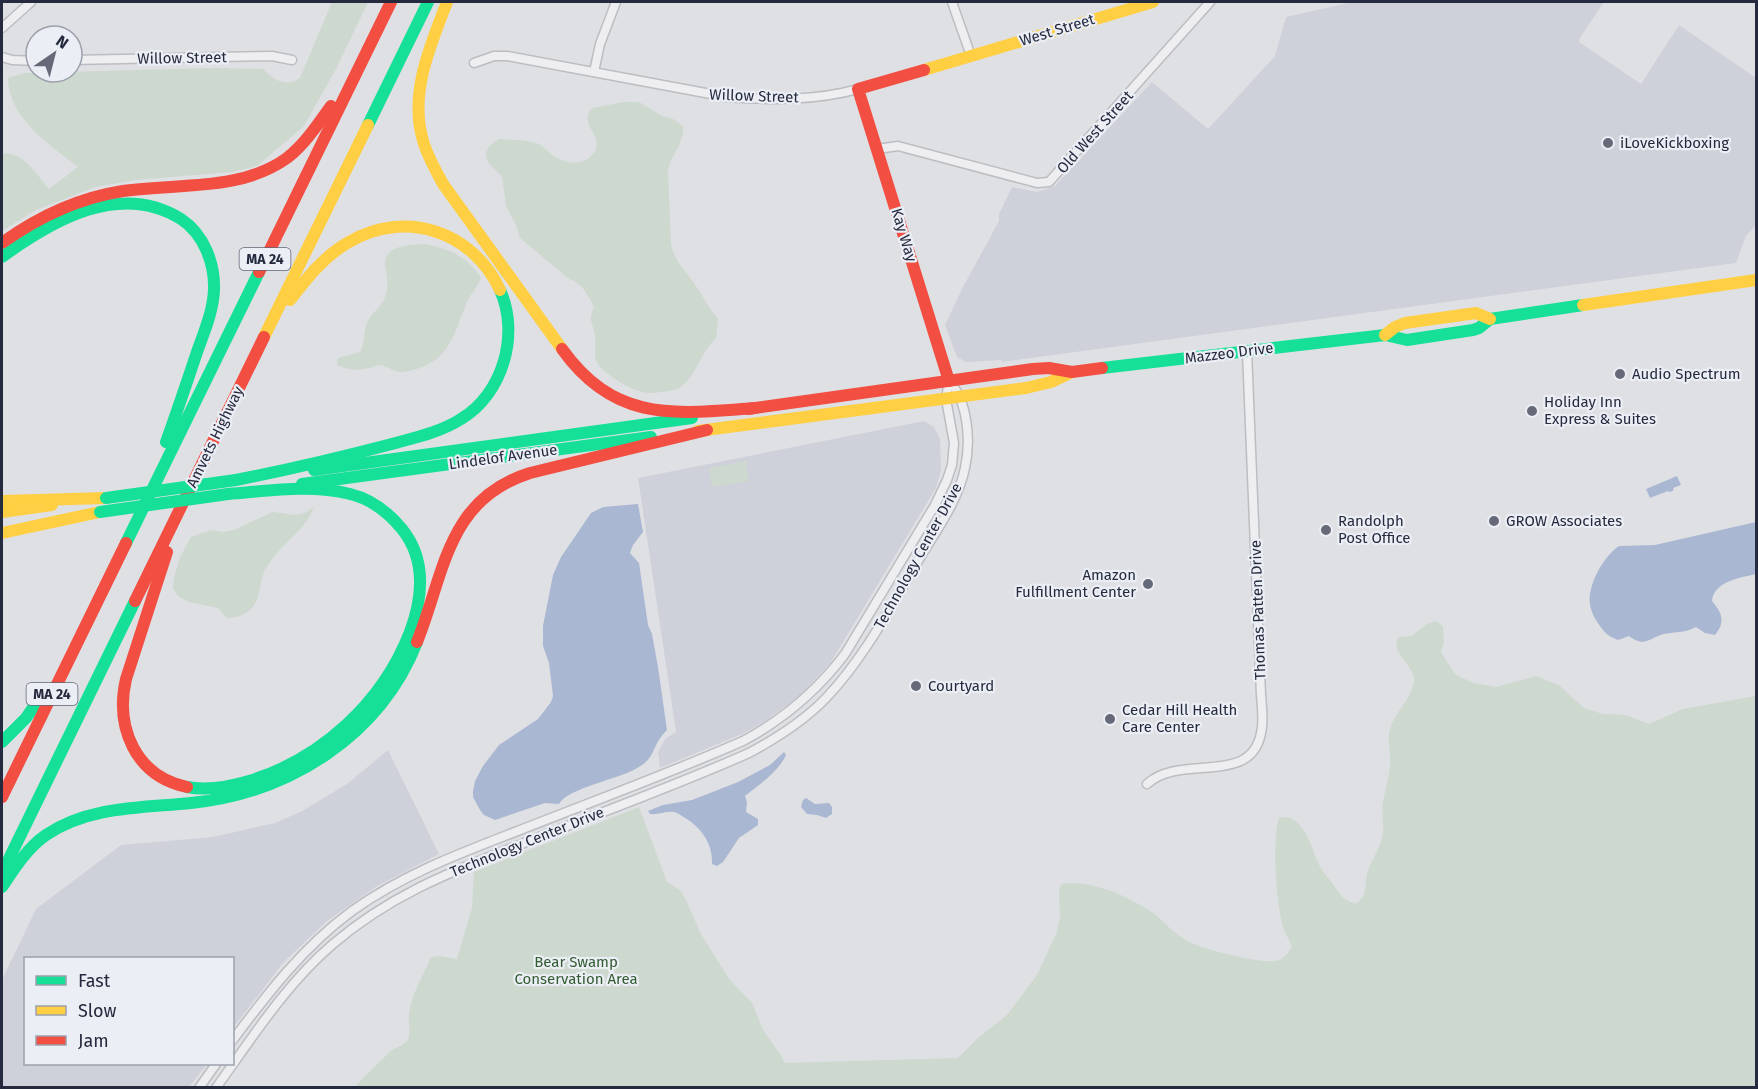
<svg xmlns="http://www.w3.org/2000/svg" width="1758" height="1089" font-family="'Fira Sans',sans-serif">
<rect width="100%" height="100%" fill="#dfe0e4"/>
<g fill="#cfd1da">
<polygon points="1352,2 1604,2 1581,36 1579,42 1641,84 1679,25 1756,78 1756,225 1746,236 1736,263 1002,362 1002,360 966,362 957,357 945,325 963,287 999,221 999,214 1012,187 1037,192 1055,186 1152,82 1208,129 1275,56 1286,17"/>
<polygon points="924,421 934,427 940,439 941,470 936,488 831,662 800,696 762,723 742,734 660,768 658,752 665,739 676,732 638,478"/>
<polygon points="388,750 439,854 377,886 327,921 283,963 233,1028 232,958 26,958 26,1064 207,1064 189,1087 2,1087 2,980 36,909 121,845 213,837 275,823 302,811 347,784"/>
</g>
<g fill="#cdd8ce">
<path d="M332,2h36l-32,67 -32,57 -47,40 -25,6 -96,8 -41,7 -59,23 -34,21v-77c20,-4 35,21 47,35l29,-22c-29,-23 -69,-48 -70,-89l17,-5 188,-5 50,1c11,11 23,19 37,9z"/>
<path d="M624,102h15l23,14 11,3 10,7c2,16 -12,29 -15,44l3,74c3,17 16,28 25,42 7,11 13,22 22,33l-2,19c-15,13 -23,45 -39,51 -4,2 -22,4 -27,4 -15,0 -49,-19 -54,-33 -2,-7 0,-15 -1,-23 -1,-14 -8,-15 -1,-30 -6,-12 -12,-24 -25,-28l-49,-41 -4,-13 -10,-19 -4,-30c-16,-13 -25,-24 -3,-37 12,1 26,1 37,4 8,2 12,10 19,14 12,7 28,9 38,-3 14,-19 -16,-27 -1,-46z"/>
<path d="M424,244c24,4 44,13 57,34 -3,9 -10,15 -14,24 -15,36 -18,63 -64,70 -9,1 -17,-8 -26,-7 -3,1 -6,3 -9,3 -11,3 -21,2 -31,-3l1,-7 22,-6c6,-10 3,-21 8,-31 5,-10 16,-16 18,-27 3,-10 1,-18 -1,-28 -2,-21 25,-21 39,-22z"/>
<polygon points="746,461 749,481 712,487 709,468"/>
<path d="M314,507c-9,24 -32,36 -46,58 -10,14 -6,27 -13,39 -6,9 -17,15 -28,14l-9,-10 -29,-6 -11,-6 -5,-8 1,-10 6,-21 11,-20 20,-7 11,2 12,-2 39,-18 21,3 11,-2z"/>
<path d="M1436,621l7,5 1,16 -3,10 14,22 18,9 23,4 40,-11 24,10 24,22 19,6 23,1 23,9 34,-15 73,-13v391h-1401c11,-13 24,-24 36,-36 5,-4 12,-5 16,-10 5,-5 1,-20 2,-27 3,-22 14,-37 22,-57l8,-1 18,3 15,-51 2,-36 165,-65 28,75 13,8 5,8 16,36 28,45 23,24 11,27 17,24 5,9 173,-5 20,-20 29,-23 30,-40 20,-43 3,-15 -1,-28 3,-5c29,-5 68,13 91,29 13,10 20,20 36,29 13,7 78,24 90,18 6,-2 9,-8 13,-13 -2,-7 -6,-11 -8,-17 -8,-24 -12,-88 -5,-112 24,-6 32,29 39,45 3,6 7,11 11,16 10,13 10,19 27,25 14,-10 7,-22 13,-36 4,-10 10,-19 13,-30 3,-12 -1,-24 1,-36 2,-12 6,-24 7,-36 1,-11 -2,-22 -1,-32 3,-20 22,-33 25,-53 1,-17 -26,-28 -15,-44l13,-1 15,-12z"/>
</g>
<g fill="#aab7d2">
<polygon points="1677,476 1681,485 1673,488 1674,490 1670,492 1668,491 1650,498 1646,489"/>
<path d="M638,504l5,28 -10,13 -3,8 9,10 9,62 4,9 6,33 9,63c-19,19 -7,29 -40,43 -16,7 -61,17 -68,31l-14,-1 -50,17 -11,-5 -4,-5 -7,-13v-6l2,-10 8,-15 16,-21 39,-26 13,-17 2,-6 -4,-33 -6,-17v-20l10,-51 8,-18 30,-44 12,-6z"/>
<path d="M1756,522v52c-16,4 -42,7 -44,27 10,12 14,21 3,34l-10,-2 -9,-6c-14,7 -19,4 -32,7 -15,4 -19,14 -35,2l-11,4c-9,-3 -13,-7 -18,-14 -5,-7 -9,-14 -10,-22 -3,-19 14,-48 29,-58l36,-1z"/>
<path d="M784,752l2,3c-9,19 -26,28 -41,41l2,6 -1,10 12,7v6l-19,13 -16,24 -6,4 -5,-2c1,-19 -9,-34 -25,-45 -4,-2 -8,-6 -13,-7 -8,-1 -16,3 -24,2l-2,-3 15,-6 29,-5 46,-18 32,-17z"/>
<polygon points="806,798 815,804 829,803 832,807 832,814 826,818 817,815 807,814 801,807 803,800"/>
</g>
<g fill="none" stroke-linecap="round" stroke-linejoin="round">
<g stroke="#bcbdc2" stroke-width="11">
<g id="street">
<polyline points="952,2 971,56"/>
<polyline points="2,28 31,2"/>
<polyline points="2,57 12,60 36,61"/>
<polyline points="72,60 272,56 292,60"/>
<path d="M474,63l20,-7h13l220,41c44,3 88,4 131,-8"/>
<polyline points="594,72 600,44 616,2"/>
<polyline points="877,149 898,146 1037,183 1049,182 1210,2"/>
<path d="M1147,784c33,-31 104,3 114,-51 3,-12 1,-25 0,-38l-14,-344"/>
<path d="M232,1041c36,-48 71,-94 120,-130 50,-36 106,-57 163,-79 76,-30 153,-58 228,-91 41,-22 74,-50 102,-87l90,-149 12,-25 5,-15 2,-22 -8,-44 3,-18"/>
<polyline points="199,1088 216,1064"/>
<path d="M216,1088c36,-50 70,-104 117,-144 61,-52 123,-74 196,-103 73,-29 148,-56 220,-88 28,-15 55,-32 77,-55 38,-40 64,-90 92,-137 17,-29 40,-59 47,-93 6,-27 3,-67 -16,-87"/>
</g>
</g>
<use href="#street" stroke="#eeeef1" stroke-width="8"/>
<g stroke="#16e098" stroke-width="12">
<polyline points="368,125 428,2"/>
<path d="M2,257c51,-37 118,-76 179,-38 23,15 34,45 33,71 -1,22 -10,42 -17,62 -10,30 -20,60 -31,90"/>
<polyline points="1102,368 1385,335 1407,340 1473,330 1479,328 1490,319 1583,305"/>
<polyline points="314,470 692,418"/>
<path d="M236,480c51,-10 102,-22 152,-35 25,-7 51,-12 73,-26 42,-25 59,-85 39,-129"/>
<polyline points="302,484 651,437"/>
<polyline points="126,543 259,272"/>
<polyline points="2,742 26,718 46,689"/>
<path d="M187,787c21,4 42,0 62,-6 73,-22 134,-79 161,-149 13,-35 16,-73 -8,-103 -14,-17 -31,-30 -52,-35 -40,-10 -82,-3 -122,0"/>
<polyline points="2,873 135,601"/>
<path d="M2,887c12,-18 25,-39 44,-52 43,-29 96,-27 145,-32 98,-10 189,-67 226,-161"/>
</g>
<g stroke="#ffcf43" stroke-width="12">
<path d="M447,2c-16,42 -37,89 -25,135 4,17 13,32 21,47l119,165"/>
<polyline points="924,70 1153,2"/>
<path d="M290,300c17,-22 34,-44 59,-58 56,-33 124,-11 151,48"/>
<polyline points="1583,305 1756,280"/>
<polyline points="1385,335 1395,327 1405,323 1476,313 1490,319"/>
<polyline points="264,337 368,125"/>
<polyline points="698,431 1026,388 1051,382 1072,372"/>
<polyline points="2,501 106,498"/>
<polyline points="2,512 52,505"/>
<polyline points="2,533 100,512"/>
</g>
<g stroke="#f24e42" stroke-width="12">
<polyline points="924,70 858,89 949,381"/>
<path d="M2,243c36,-26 76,-45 121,-52 54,-8 117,1 164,-33 18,-14 31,-34 44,-52"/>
<polyline points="259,272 391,2"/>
<path d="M562,349c53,74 112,65 193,59"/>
<polyline points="748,409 1033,369 1049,368 1072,372 1102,368"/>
<path d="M167,552l-41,127c-11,48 9,97 61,108"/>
<polyline points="135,601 264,337"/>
<path d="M417,642c28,-70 30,-143 113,-169l177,-43"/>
<polyline points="2,797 126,543"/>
</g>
<g stroke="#16e098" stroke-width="12">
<polyline points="106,498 236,480"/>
<polyline points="100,512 228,494"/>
</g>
</g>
<g fill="#666a78" stroke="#ebeef5" stroke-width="2">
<circle cx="1608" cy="143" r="6"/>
<circle cx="1620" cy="374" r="6"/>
<circle cx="1532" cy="411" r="6"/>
<circle cx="1494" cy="521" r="6"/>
<circle cx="1326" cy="530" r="6"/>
<circle cx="1148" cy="584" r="6"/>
<circle cx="916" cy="686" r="6"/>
<circle cx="1110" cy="719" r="6"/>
</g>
<g text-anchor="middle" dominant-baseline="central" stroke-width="4.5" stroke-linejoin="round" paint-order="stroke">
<g fill="#ebeef5" stroke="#606575" stroke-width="1.5">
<rect x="239.5" y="248" width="51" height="22" rx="4.5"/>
<rect x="26.5" y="683" width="51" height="22" rx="4.5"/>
</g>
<g font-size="14" font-weight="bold" fill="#252a3e">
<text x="265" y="259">MA 24</text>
<text x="52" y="694">MA 24</text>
</g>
<g font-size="15" fill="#252a3e" stroke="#ebeef5">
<text transform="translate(1057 30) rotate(-17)">West Street</text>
<text transform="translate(182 58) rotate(-1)">Willow Street</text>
<text transform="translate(754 96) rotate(2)">Willow Street</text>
<text transform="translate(1095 132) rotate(-48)">Old West Street</text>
<text transform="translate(904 235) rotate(73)">Kay Way</text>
<text transform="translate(1229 353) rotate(-7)">Mazzeo Drive</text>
<text transform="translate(215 437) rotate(-64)">Amvets Highway</text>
<text transform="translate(503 457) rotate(-8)">Lindelof Avenue</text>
<text transform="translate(918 556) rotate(-61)">Technology Center Drive</text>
<text transform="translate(1258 610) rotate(-92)">Thomas Patten Drive</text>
<text transform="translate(527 842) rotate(-22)">Technology Center Drive</text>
</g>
<g font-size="15" fill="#252a3e" stroke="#ebeef5" text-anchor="start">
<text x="1620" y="143">iLoveKickboxing</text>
<text x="1632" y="374">Audio Spectrum</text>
<text x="1544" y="402">Holiday Inn<tspan x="1544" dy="17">Express &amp; Suites</tspan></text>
<text x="1338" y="521">Randolph<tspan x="1338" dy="17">Post Office</tspan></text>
<text x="1506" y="521">GROW Associates</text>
<text x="1136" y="575" text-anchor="end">Amazon<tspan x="1136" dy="17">Fulfillment Center</tspan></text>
<text x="928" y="686">Courtyard</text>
<text x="1122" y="710">Cedar Hill Health<tspan x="1122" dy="17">Care Center</tspan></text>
</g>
<g font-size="15" fill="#335b31" stroke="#ebeef5">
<text x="576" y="962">Bear Swamp<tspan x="576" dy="17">Conservation Area</tspan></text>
</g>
</g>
<rect width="1758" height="1089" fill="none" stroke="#252a3e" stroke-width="6"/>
<rect x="24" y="957" width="210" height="108" fill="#ebeef5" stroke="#9ca0ac" stroke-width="1.5"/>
<rect x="36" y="976" width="30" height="9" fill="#16e098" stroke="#9ca0ac" stroke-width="1.5"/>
<text x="78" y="987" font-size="18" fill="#252a3e">Fast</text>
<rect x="36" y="1006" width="30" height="9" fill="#ffcf43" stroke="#9ca0ac" stroke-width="1.5"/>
<text x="78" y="1017" font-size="18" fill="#252a3e">Slow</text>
<rect x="36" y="1036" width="30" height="9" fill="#f24e42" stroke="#9ca0ac" stroke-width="1.5"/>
<text x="78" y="1047" font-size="18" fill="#252a3e">Jam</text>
<g transform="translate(54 54) rotate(35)"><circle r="28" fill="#ebeef5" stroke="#9ca0ac" stroke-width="1.5"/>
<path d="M0-4.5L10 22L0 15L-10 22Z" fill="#666a78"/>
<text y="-9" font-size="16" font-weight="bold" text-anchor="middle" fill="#252a3e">N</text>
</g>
</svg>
